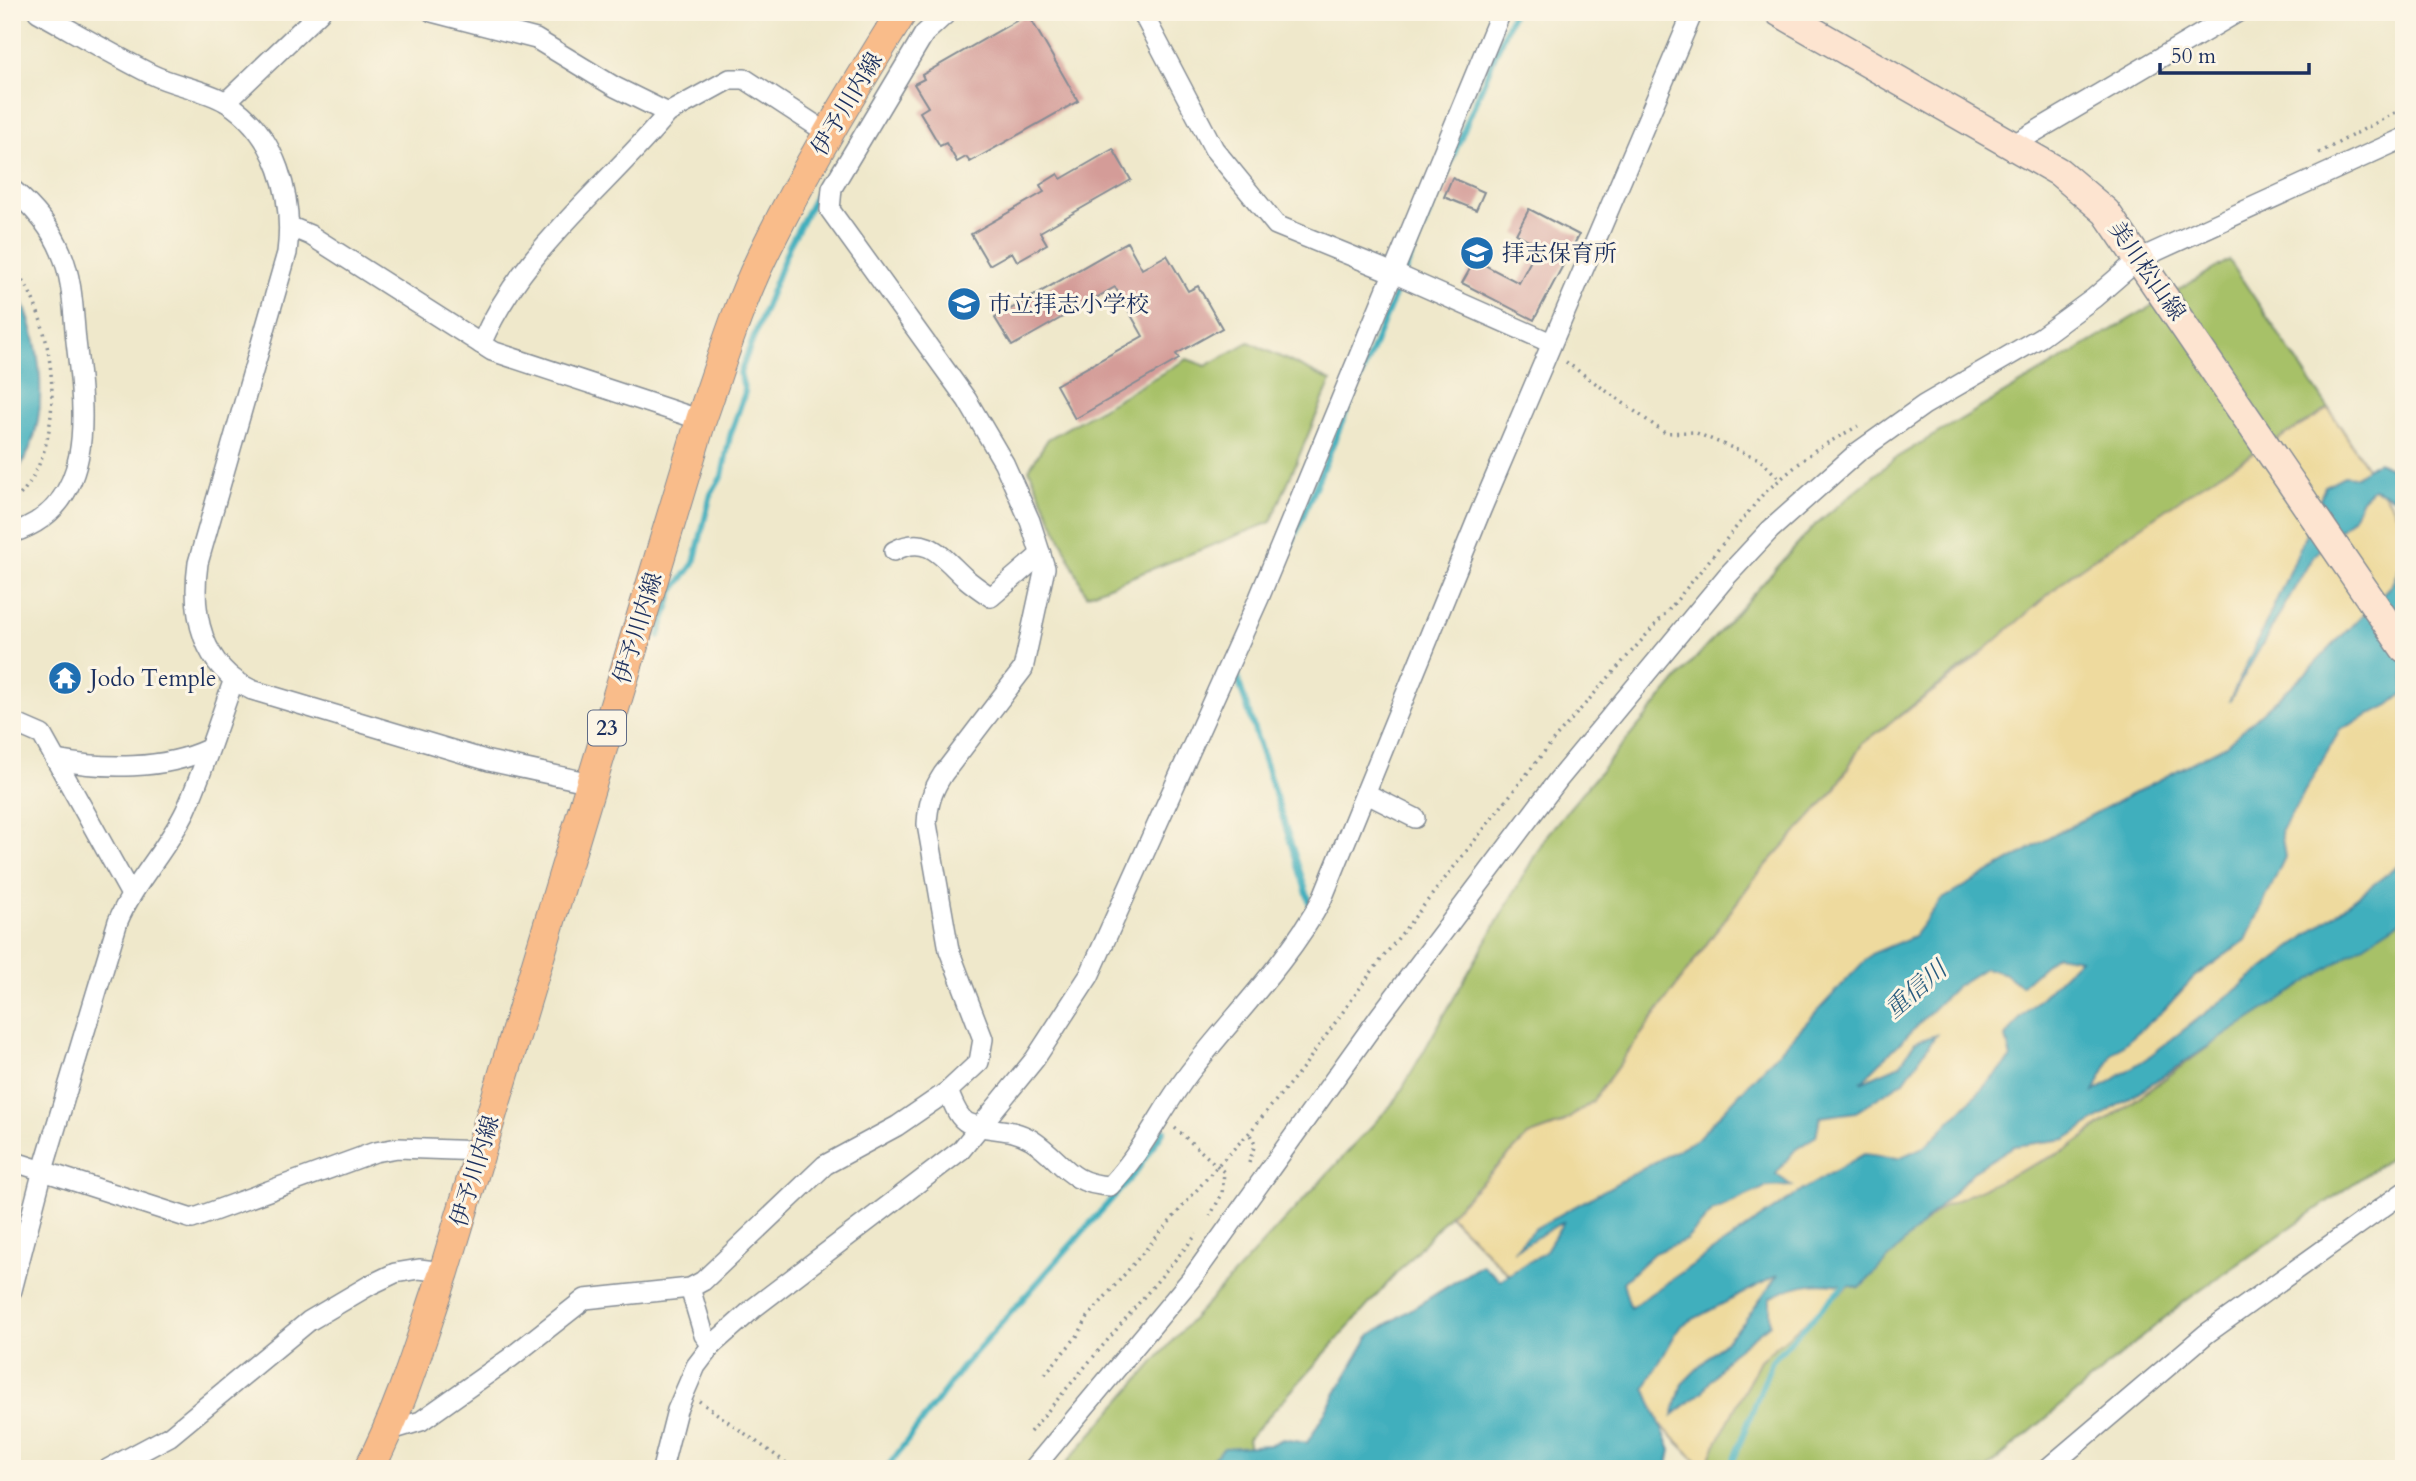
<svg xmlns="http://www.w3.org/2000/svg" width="2416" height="1481" font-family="Cardo,'Noto Serif JP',serif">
<rect width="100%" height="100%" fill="#fcf5e5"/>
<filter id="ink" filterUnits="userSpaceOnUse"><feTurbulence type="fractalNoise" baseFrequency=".0143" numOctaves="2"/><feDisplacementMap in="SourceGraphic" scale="14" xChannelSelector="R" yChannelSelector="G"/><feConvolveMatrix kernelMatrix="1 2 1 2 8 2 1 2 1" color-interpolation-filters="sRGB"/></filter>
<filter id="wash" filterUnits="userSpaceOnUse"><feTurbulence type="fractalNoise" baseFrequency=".00686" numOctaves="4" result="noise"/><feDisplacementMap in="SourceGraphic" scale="28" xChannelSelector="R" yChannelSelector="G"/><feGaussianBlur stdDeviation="1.57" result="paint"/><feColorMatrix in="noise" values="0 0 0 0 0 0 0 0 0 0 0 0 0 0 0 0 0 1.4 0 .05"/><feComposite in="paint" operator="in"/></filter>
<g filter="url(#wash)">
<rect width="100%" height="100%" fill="#efe8cb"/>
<g fill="#a7c167" stroke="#617862" stroke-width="2">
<polygon points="2229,260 2329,409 2204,483 1862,744 1835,790 1754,879 1592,1102 1561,1124 1528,1136 1449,1215 1248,1439 1254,1469 1061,1469 1175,1338 1396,1100 1546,836 1687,668 1816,524 1894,459"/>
<polygon points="1249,342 1331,381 1271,522 1086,595 1029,469 1048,439 1187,359 1206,366"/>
<polygon points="2404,889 2404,1148 2181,1304 1986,1469 1703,1469 1760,1360 1944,1205 2067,1150 2270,1002"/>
</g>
<polygon fill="#eeda9e" stroke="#84847e" stroke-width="2" points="2329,409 2404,525 2404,889 2280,994 2066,1150 1944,1206 1760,1360 1704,1468 1449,1215 1528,1136 1561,1124 1592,1102 1754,879 1835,790 1862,744 1962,670 2073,573 2204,483"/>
<g fill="#40afbd" stroke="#2e6f8e" stroke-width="2" fill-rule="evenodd">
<path d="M12,279c31,57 44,146 0,199z"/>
<path d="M2402,461l2,62c-3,-26 -8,-25 -31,-34l-11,10 -8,17 -42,42 -83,144 66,-142 30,-74 19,-10 10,1 24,-15 16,8z"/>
<path d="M2404,557v136l-15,12 -49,25 -59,102 4,25 -39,83 -53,38 -29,32 -52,44 -18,38 53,-34 257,-197v58l-338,220 -52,7 -39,24 -115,118c-36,-7 -57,-8 -90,10v26l-40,31 -28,37 -29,23 9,-31 62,-62 34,-47 -98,51 -35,62 26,62 -4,19h-466l23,-21 45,-3 14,-6 24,4 63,-108 112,-70 18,15 45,-28 19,-31 -50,30 20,-22 163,-90 174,-185 43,-18 27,-36 122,-70 163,-85 81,-73 85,-88zM2056,955l24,4 -61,60 -13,18 5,22 -85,87 -27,12 -35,-4 -62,36 -172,118 -7,-26 31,-29 32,-13 27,-29 53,-24 26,-1 -16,-12 19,-24 21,-14 4,-19 36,-5 48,-31 32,-46 -21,7 -15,23 -39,17 94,-95 30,-19 21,6 15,12z"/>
</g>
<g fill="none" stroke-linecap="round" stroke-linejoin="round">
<g stroke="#40afbd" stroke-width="6">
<polyline points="1285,559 1513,12"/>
<polyline points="1255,630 1235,670 1311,906"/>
<polyline points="659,636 673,591 694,563 711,494 722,476 730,436 745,392 740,373 789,246 825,179"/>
<polyline points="886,1469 964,1365 1135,1173 1164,1130"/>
<polyline points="1730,1469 1772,1361 1850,1279"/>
</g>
</g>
<g id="blocks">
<g fill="#d49c98">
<polygon points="1028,14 1078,101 970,162 966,157 957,162 946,143 940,146 920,112 928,107 914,84 924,79 922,75"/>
<polygon points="1113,149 1131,180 1040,232 1047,244 1017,261 1012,252 989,265 971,234 1044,192 1040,185 1058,174 1061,179"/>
<polygon points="1452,178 1484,192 1476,210 1444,197"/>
<polygon points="1529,209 1579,235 1534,320 1462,283 1475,260 1519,283 1539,245 1516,234"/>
<polygon points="1127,242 1142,269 1167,255 1188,291 1198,286 1222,328 1176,354 1179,359 1075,419 1056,385 1143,336 1115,287 1012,346 995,318"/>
</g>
</g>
</g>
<g filter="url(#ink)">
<use href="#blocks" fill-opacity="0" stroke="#858c94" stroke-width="2"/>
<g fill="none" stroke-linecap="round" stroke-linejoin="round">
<g stroke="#858c94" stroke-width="22">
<g id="street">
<path d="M38,12c38,21 75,43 113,62 24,12 53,15 75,28 51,32 68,96 61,151l-89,310c-7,51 4,104 54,127l237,71 102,22"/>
<polyline points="432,12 536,39 615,87 668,113 730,79 745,79 829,134"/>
<polyline points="1142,12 1214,149 1276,225 1391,272 1551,343"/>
<polyline points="226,102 320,12"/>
<polyline points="2014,144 2238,12"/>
<path d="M12,189c20,17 39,38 49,63 12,28 12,59 15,89 8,70 22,165 -64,192"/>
<polyline points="291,227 310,235 492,351 701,420"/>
<path d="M481,344c41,-95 123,-154 187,-231"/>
<path d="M894,551c33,-18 48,6 70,26 8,7 18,14 27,20l50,-43"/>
<polyline points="12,722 42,735 130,893"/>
<path d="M56,760c47,9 108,10 152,-11"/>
<polyline points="1365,793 1415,818"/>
<path d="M948,1091c5,11 9,27 20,32 21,9 42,3 64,17 32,21 35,44 78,46 35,-37 52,-79 83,-118 43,-55 96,-107 129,-169l159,-389 212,-498"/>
<polyline points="12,1161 192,1219 375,1152 398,1148 481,1151"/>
<polyline points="690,1288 704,1335 712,1345"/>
<path d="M12,1290l31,-120 75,-249c17,-40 49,-71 68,-111 18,-41 32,-86 47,-128"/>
<path d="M388,1431l33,-10 89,-63 75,-59 105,-11 13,-7 122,-116 72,-39 51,-35 31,-29 4,-23 -34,-89 -22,-126c1,-20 5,-33 16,-50l80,-105 22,-101 -15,-47 -26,-58 -37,-63 -137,-190 2,-22 92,-154 24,-22"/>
<polyline points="108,1469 170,1436 309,1321 370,1285 395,1273 419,1269 444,1272"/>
<polyline points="662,1469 677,1410 696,1366 712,1345 755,1307 961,1150 1035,1059 1089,976 1259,598 1501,12"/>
<polyline points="1033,1469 1192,1278 1379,1017 1558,780 1727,576 1770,530 1858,452 1924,405 2041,337 2094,298 2139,259 2404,138"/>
<polyline points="2047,1469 2206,1334 2404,1192"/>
</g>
</g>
<g stroke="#858c94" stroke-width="31">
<polyline id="secondary" points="1779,12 2059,172 2106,212 2404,648"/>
</g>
<g stroke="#858c94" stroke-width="32">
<path id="primary" d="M369,1469c33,-63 52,-130 75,-197l257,-852c19,-54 35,-109 60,-161 41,-85 91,-167 141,-247"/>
</g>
<g stroke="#858c94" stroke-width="3.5" stroke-dasharray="2 5" stroke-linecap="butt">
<polyline points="2319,153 2404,108"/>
<path d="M12,263c46,59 60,187 0,240"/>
<polyline points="1566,362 1665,433 1694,432 1759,459 1779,478"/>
<polyline points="1175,1128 1224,1172 1222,1194 1210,1216"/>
<polyline points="1249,1163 1255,1144 1249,1133"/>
<polyline points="1045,1374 1078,1335 1088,1317 1219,1164 1249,1133 1305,1065 1370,974 1555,738 1672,606 1764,493 1815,450 1858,426"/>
<polyline points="699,1401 795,1469"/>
<polyline points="1030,1432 1197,1234"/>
</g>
<use href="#street" stroke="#fff" stroke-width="19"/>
<use href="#secondary" stroke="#fde4d0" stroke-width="28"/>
<use href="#primary" stroke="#f9bc8a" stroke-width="30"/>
</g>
</g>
<defs>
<g id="school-disc" transform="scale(1.75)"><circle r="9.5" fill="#1f6fb2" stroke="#fcf5e5"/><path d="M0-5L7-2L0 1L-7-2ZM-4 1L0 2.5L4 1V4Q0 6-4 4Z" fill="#fff"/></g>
<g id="temple-disc" transform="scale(1.75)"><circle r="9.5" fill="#1f6fb2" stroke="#fcf5e5"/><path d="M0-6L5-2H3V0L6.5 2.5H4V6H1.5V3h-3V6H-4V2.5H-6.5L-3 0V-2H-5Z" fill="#fff"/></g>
</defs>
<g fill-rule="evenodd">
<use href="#school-disc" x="1477" y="253"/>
<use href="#school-disc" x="964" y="304"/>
<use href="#temple-disc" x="65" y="678"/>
</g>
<g text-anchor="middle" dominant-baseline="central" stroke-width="6" stroke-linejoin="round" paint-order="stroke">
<rect fill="#fcf5e5" stroke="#5e6a86" stroke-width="2" x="588" y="710.5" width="38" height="35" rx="5"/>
<g font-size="21" font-weight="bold" fill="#1b2f5e">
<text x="607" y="728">23</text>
</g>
<g font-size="23" fill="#1b2f5e" stroke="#fcf5e5">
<text transform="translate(847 104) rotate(-59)">伊予川内線</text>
<text transform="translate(2147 271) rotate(55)">美川松山線</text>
<text transform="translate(638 628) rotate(-73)">伊予川内線</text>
<text transform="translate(475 1171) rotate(-73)">伊予川内線</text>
</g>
<g font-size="23" fill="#1b2f5e" stroke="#fcf5e5" text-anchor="start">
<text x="1502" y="253">拝志保育所</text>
<text x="988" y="304">市立拝志小学校</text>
<text x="90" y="678">Jodo Temple</text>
</g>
<g font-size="24" font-style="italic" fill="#285c7f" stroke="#fcf5e5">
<text transform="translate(1916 990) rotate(-41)">重信川</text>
</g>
</g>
<rect width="2416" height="1481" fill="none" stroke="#fcf5e5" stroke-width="42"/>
<path d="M2160 63v10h149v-10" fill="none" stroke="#1b2f5e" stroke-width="3.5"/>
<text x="2171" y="63" font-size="21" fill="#1b2f5e" stroke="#fcf5e5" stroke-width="5" paint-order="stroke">50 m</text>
</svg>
